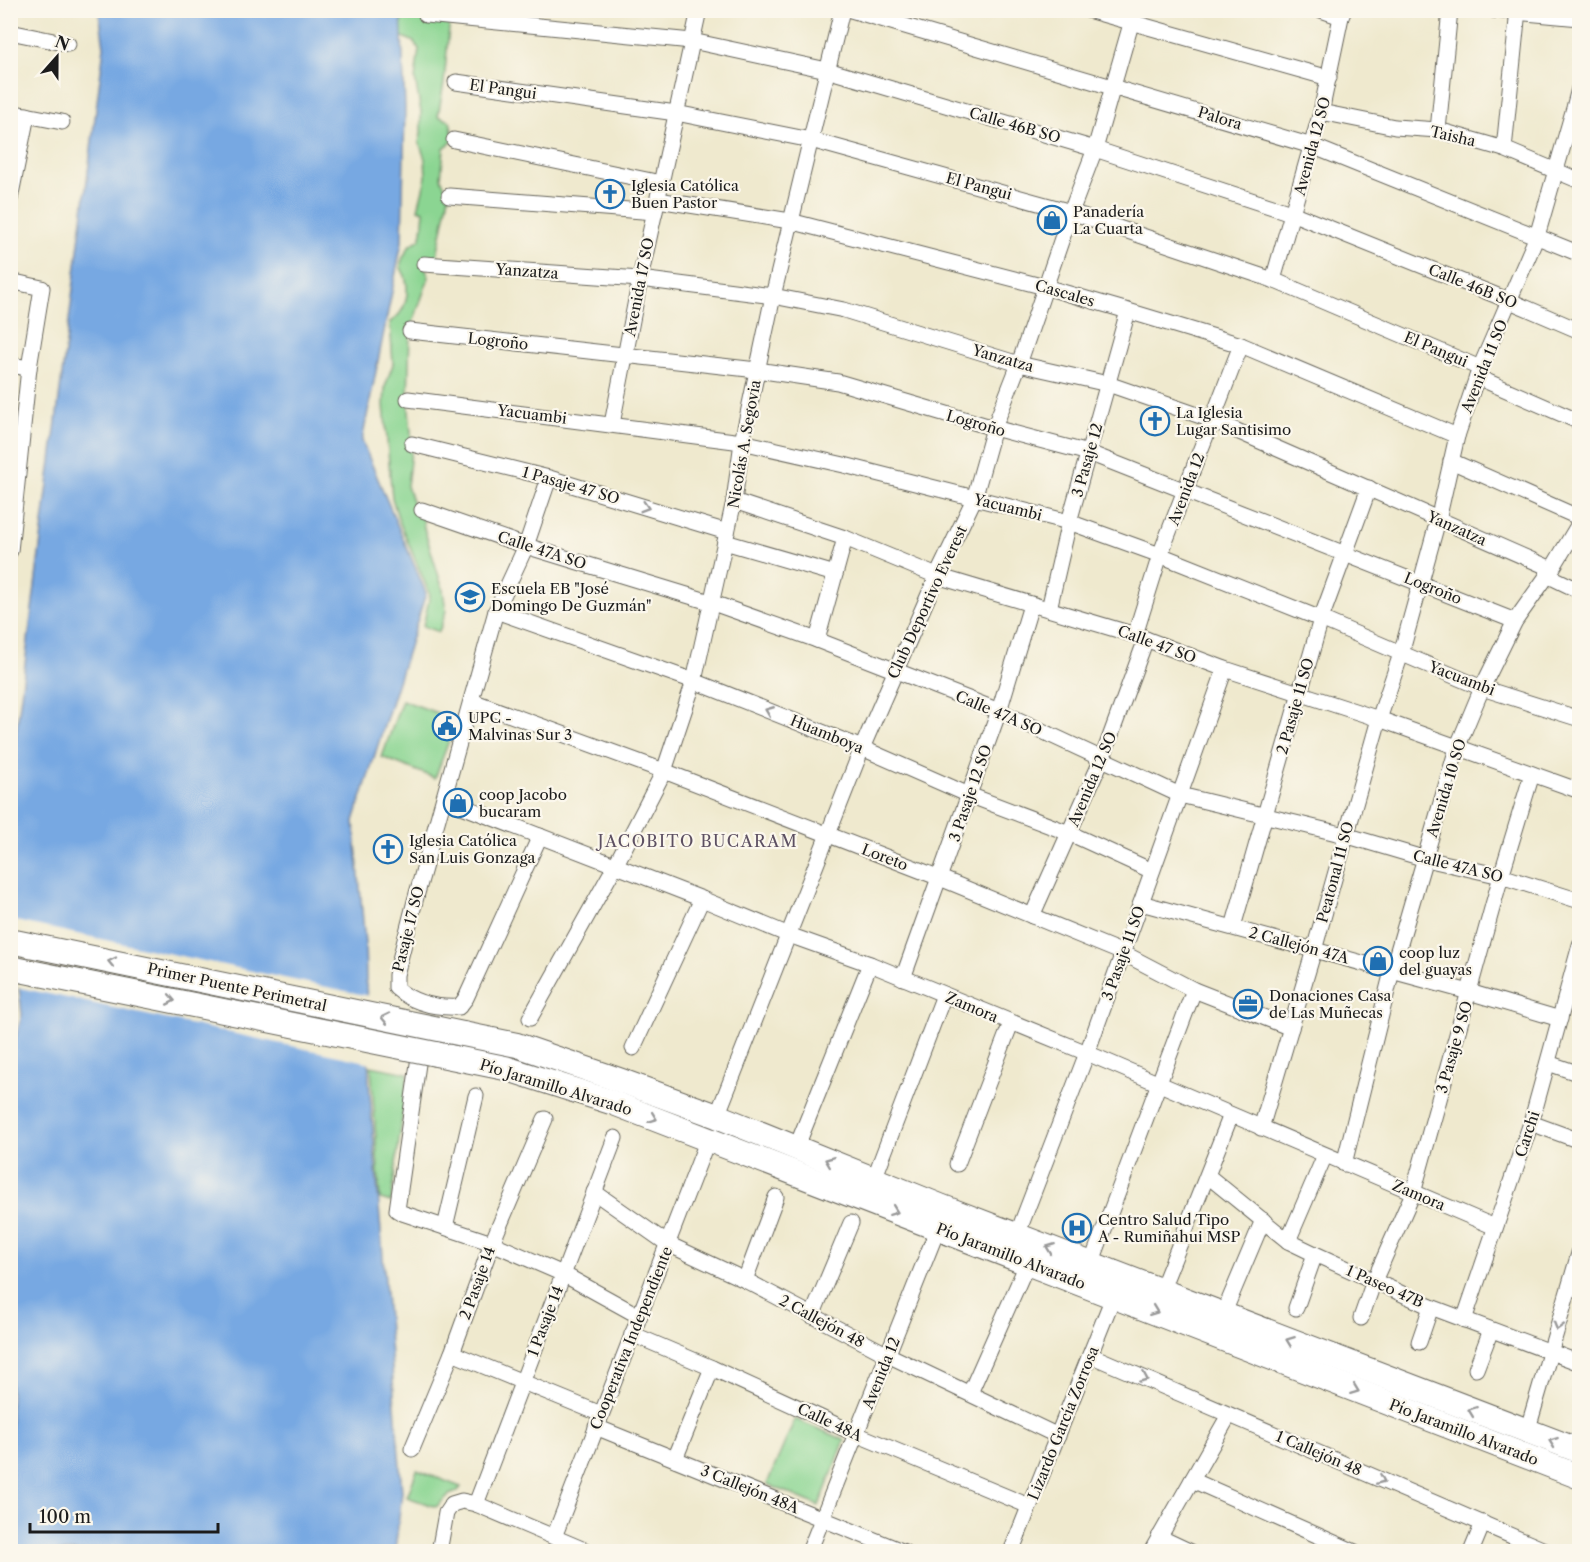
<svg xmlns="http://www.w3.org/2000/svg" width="1590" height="1562" font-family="'Libre Caslon Text',serif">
<rect width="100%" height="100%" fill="#fbf7ec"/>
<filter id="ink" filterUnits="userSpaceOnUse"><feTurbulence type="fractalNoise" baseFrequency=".0167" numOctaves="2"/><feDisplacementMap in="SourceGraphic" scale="12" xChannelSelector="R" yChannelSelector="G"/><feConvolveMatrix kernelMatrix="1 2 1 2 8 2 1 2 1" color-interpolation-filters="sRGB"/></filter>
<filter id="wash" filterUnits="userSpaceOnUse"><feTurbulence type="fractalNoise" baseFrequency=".008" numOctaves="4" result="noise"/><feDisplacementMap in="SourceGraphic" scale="24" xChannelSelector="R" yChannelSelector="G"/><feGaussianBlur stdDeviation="1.35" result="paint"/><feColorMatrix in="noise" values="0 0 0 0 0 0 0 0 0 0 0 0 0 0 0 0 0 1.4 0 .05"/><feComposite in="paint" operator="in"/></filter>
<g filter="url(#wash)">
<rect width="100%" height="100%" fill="#efe9ce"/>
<g fill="#8bd592" stroke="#547857" stroke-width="1.5">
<path d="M410,11h38l2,6 -6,66 -6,33 12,5 4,19 -10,8 -3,30 8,18 -12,59 -13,9 5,13 -19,54 -2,68 4,45 -5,42 6,18 9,6 2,18 19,62 3,21 -7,21 -16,-6 7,-31 -31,-74 -7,-23 -8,-93 1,-18 8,-23 -3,-42c16,-9 20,-29 15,-46 -1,-3 -4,-6 -4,-9 -2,-7 6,-14 8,-21l11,-7 2,-7 2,-21 -6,-2 8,-32 -1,-18 -6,-17 2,-8v-22l-6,-33 4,-30 -5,-7 -15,-7 -2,-15z"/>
<polygon points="402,700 443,715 438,733 450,738 435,778 382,757"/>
<polygon points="371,1066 408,1073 391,1202 380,1199"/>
<polygon points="795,1419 845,1440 819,1506 767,1484"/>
<polygon points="417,1470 461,1487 457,1492 449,1495 436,1507 407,1497"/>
</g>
<polygon fill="#77a8e2" stroke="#4a627f" stroke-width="1.5" points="99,11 401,11 405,107 402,242 362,441 426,593 354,821 365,943 369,1082 402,1492 395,1551 11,1552 10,1058 22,1015 10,906 10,781 104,47"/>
<polygon fill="#efe9ce" points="11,920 369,996 371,1063 16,987"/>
</g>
<g filter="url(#ink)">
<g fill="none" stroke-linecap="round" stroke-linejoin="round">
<g stroke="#66645a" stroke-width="17">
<g id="minor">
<polyline points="851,10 1312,146 1580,254"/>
<polyline points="1088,10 1329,78"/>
<polyline points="1321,10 1341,17"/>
<polyline points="1494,10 1580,18"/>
<polyline points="426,15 692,41 827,70 1095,149 1294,214 1510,301 1580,331"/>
<polyline points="10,32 68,44"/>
<polyline points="456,82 676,113 811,140 1071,212 1273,280 1480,368"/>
<polyline points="10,112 62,122"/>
<polyline points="1321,112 1395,127 1438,130 1504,149 1580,181"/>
<polyline points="1438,130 1450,10"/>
<polyline points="454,140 661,183"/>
<polyline points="1504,149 1518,10"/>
<polyline points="449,196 655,212"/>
<polyline points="10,199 27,115"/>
<polyline points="658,200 790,221 1045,287 1128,311 1241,345 1457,436"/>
<polyline points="424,264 640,279 773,296 844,310 1019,364 1108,384 1212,420 1552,569"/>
<polyline points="1273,280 1321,112 1341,17 1344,10"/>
<polyline points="10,281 42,288 29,368 10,551"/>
<polyline points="410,331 757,370 838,382 994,428 1089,453 1515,621"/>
<polyline points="10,365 29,368"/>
<polyline points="1477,377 1580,422"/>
<polyline points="408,399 742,442 844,465 1069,522 1160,555 1321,619 1482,688 1580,719"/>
<polyline points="612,424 640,279 699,10"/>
<polyline points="412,444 549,478 727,532"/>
<polyline points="1451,461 1580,518"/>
<polyline points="734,501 845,538 937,576 1135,635 1225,669 1379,719 1580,791"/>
<polyline points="422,510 526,546 713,603 817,640 999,711 1180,795 1345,835 1426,859 1501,876 1580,901"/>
<polyline points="725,542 835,574"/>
<polyline points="1547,575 1580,591"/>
<polyline points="1049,609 1069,522 1128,311"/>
<polyline points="496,611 694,681 862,748 969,795 1069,833 1152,871"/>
<polyline points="1135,635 1160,555 1241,345"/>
<polyline points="817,640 845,538"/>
<polyline points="472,701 664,771 940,878 1123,953 1194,990 1291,1028"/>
<polyline points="444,799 702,899 789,935 870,964 1087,1053 1495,1227"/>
<path d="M540,836l-74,162 -7,9c-23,1 -46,-4 -63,-19v-13l20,-78 80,-286 30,-65 23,-68"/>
<polyline points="1141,903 1469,992 1560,1019"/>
<polyline points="1032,916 1102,759 1146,639"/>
<polyline points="1233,927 1321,619 1369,488"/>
<polyline points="903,978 999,711 1031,605"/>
<polyline points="530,1018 615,866 664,771 694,681 734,501 742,442 773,296 842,10"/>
<polyline points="421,1043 397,1210 402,1213 492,1243 563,1274 639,1316"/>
<polyline points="633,1048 702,899"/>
<polyline points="1548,1063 1580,1074"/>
<polyline points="717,1116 862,748 937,576 974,499 994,428 1019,364 1071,212 1095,149 1135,10"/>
<polyline points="1531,1123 1580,1141"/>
<polyline points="1261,1128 1314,950 1379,719 1401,654 1438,520 1457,436 1480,368 1537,236 1574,108 1580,85"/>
<polyline points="801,1136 870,964"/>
<polyline points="957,1164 1011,1023"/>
<polyline points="1344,1164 1392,971 1457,748 1482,688 1515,621 1552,569 1580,522"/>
<polyline points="1208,1176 1288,1241 1315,1254 1431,1307 1580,1363"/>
<polyline points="874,1179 944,995"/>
<polyline points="594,1192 668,1244 745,1280 888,1355 1058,1436"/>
<polyline points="445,1227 476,1096"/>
<polyline points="1017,1235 1087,1053 1225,669"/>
<polyline points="1288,1241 1325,1155"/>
<polyline points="1091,1264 1194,990"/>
<polyline points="745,1280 776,1197"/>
<polyline points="1161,1291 1231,1115"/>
<polyline points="1228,1303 1263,1220"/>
<polyline points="1296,1308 1315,1254"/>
<polyline points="812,1316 851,1223"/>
<polyline points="1361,1318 1374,1281 1413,1193 1501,876 1532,774"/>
<polyline points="1464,1320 1531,1123 1580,945"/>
<polyline points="632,1334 712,1368 856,1434 1029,1506"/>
<polyline points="1419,1342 1431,1307"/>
<polyline points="452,1353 601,1414"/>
<polyline points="1090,1355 1549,1552"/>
<polyline points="1476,1369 1491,1330"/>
<polyline points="970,1393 1028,1262"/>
<polyline points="596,1427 904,1552"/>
<polyline points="1527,1432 1580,1250"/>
<polyline points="412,1449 452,1353 492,1243 545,1119"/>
<polyline points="675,1459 712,1368"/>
<polyline points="1192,1480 1355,1552"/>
<polyline points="476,1504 615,1138"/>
<polyline points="554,1537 708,1139"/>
<polyline points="1159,1537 1191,1552"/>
<polyline points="439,1552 446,1513 452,1504 462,1501 476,1504 589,1552"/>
<polyline points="809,1552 938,1228"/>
<polyline points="1011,1552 1114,1295"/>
<polyline points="1151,1552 1229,1415"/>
<polyline points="1471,1552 1483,1523"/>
</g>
</g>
<g stroke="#66645a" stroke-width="26">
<g id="trunk">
<polyline points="463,1034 517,1045 619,1080 717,1116 940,1206 1580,1451"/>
<polyline points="436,1054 505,1068 611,1102 1580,1477"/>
</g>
</g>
<use href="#minor" stroke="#fff" stroke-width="15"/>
<use href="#trunk" stroke="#fff" stroke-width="24"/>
<g stroke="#66645a" stroke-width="26" stroke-linecap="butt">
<g id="trunk-bridge">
<polyline points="10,941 463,1034"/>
<polyline points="10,968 436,1054"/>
</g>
</g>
<use href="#trunk-bridge" stroke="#fff" stroke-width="24"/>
</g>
<defs><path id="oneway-chevron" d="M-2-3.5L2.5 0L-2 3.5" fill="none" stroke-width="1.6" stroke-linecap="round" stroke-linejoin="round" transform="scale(1.5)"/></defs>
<g stroke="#999">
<use href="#oneway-chevron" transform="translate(645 507) rotate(17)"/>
<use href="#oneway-chevron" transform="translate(769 711) rotate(-158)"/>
<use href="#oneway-chevron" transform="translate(112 962) rotate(-168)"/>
<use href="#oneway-chevron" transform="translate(171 1000) rotate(11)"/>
<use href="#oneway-chevron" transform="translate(385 1018) rotate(-168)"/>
<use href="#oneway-chevron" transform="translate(653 1118) rotate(21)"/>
<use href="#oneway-chevron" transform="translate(829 1161) rotate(-158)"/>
<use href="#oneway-chevron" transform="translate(894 1211) rotate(21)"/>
<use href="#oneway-chevron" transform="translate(1050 1248) rotate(-159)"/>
<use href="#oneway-chevron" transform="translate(1154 1311) rotate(21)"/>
<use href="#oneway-chevron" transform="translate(1558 1326) rotate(106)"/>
<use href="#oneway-chevron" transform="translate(1290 1341) rotate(-159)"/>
<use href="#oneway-chevron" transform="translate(1144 1378) rotate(23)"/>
<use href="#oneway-chevron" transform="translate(1355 1390) rotate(21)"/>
<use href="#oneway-chevron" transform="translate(1472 1411) rotate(-159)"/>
<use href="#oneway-chevron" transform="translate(1553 1442) rotate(-160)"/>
<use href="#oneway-chevron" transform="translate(1381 1480) rotate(23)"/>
</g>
</g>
<defs>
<g id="church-ring" transform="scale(1.5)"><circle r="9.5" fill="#fbf7ec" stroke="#1f6fb2" stroke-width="1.5"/><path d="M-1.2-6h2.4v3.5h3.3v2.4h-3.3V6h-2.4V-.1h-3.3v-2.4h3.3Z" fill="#1f6fb2"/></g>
<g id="shop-ring" transform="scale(1.5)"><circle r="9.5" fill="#fbf7ec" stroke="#1f6fb2" stroke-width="1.5"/><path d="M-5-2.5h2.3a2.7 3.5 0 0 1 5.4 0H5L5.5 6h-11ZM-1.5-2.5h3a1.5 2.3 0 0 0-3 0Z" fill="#1f6fb2"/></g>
<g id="school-ring" transform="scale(1.5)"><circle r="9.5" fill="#fbf7ec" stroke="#1f6fb2" stroke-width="1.5"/><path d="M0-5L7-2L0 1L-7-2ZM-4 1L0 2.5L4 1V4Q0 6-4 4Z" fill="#1f6fb2"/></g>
<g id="civic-ring" transform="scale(1.5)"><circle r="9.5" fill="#fbf7ec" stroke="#1f6fb2" stroke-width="1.5"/><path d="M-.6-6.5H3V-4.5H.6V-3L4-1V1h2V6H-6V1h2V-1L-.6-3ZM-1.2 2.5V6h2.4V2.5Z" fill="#1f6fb2"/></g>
<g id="office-ring" transform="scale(1.5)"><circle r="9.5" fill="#fbf7ec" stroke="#1f6fb2" stroke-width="1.5"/><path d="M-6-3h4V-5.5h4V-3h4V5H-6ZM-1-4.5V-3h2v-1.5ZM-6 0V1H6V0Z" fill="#1f6fb2"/></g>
<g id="hospital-ring" transform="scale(1.5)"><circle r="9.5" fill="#fbf7ec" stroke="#1f6fb2" stroke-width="1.5"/><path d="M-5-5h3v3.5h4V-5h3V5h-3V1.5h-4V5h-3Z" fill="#1f6fb2"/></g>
</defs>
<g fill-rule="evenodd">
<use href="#church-ring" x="610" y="194"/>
<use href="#shop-ring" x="1052" y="220"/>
<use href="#church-ring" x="1155" y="421"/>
<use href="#school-ring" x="470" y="597"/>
<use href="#civic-ring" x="447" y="726"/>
<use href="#shop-ring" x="458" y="803"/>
<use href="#church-ring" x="388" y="849"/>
<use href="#shop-ring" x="1378" y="961"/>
<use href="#office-ring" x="1248" y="1004"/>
<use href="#hospital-ring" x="1077" y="1228"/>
</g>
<g text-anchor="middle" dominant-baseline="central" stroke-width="4.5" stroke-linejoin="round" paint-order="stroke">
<g font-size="15" fill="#1c1c1c" stroke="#fbf7ec">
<text transform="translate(503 89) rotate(8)">El Pangui</text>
<text transform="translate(1220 118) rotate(17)">Palora</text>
<text transform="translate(1015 125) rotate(16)">Calle 46B SO</text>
<text transform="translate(1453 136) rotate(13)">Taisha</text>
<text transform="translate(1312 146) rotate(-75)">Avenida 12 SO</text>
<text transform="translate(979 186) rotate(15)">El Pangui</text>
<text transform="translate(527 271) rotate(4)">Yanzatza</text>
<text transform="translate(1473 286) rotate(22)">Calle 46B SO</text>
<text transform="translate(639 287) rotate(-79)">Avenida 17 SO</text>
<text transform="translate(1065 293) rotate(16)">Cascales</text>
<text transform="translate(498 341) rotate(6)">Logroño</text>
<text transform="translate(1436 349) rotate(23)">El Pangui</text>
<text transform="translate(1003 358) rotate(16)">Yanzatza</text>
<text transform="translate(1484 366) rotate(-68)">Avenida 11 SO</text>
<text transform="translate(532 414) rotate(7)">Yacuambi</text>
<text transform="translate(976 423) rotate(16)">Logroño</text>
<text transform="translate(744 444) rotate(-80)">Nicolás A. Segovia</text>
<text transform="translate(1087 460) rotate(-74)">3 Pasaje 12</text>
<text transform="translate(571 485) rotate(16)">1 Pasaje 47 SO</text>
<text transform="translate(1186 489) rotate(-69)">Avenida 12</text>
<text transform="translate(1008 507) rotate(14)">Yacuambi</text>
<text transform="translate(1457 528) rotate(24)">Yanzatza</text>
<text transform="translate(542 550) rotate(18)">Calle 47A SO</text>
<text transform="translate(1433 588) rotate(22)">Logroño</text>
<text transform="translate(927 602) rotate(-65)">Club Deportivo Everest</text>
<text transform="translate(1157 644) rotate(20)">Calle 47 SO</text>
<text transform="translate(1462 678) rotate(21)">Yacuambi</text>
<text transform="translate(1295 706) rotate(-74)">2 Pasaje 11 SO</text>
<text transform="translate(999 713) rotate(23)">Calle 47A SO</text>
<text transform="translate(827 734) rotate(22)">Huamboya</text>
<text transform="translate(1092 779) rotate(-67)">Avenida 12 SO</text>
<text transform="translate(1446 788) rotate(-73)">Avenida 10 SO</text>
<text transform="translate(970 793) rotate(-71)">3 Pasaje 12 SO</text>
<text transform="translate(885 857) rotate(21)">Loreto</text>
<text transform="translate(1458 866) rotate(14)">Calle 47A SO</text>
<text transform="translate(1335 872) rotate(-75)">Peatonal 11 SO</text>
<text transform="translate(408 929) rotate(-76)">Pasaje 17 SO</text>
<text transform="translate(1299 945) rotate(15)">2 Callejón 47A</text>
<text transform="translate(1123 953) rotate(-70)">3 Pasaje 11 SO</text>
<text transform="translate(237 987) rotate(12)">Primer Puente Perimetral</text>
<text transform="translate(972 1007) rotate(23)">Zamora</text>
<text transform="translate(1454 1047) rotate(-74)">3 Pasaje 9 SO</text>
<text transform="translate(556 1087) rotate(17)">Pío Jaramillo Alvarado</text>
<text transform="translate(1527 1134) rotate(-72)">Carchi</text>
<text transform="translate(1419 1195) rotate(23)">Zamora</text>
<text transform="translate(1011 1256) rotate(21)">Pío Jaramillo Alvarado</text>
<text transform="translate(477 1283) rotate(-70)">2 Pasaje 14</text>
<text transform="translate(1385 1286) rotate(24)">1 Paseo 47B</text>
<text transform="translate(545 1321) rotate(-69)">1 Pasaje 14</text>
<text transform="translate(822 1321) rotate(28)">2 Callejón 48</text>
<text transform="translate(631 1338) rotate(-68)">Cooperativa Independiente</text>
<text transform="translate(881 1373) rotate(-68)">Avenida 12</text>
<text transform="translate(830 1422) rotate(25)">Calle 48A</text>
<text transform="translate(1063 1423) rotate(-68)">Lizardo García Zorrosa</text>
<text transform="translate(1464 1432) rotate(21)">Pío Jaramillo Alvarado</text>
<text transform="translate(1319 1453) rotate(23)">1 Callejón 48</text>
<text transform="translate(750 1489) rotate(22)">3 Callejón 48A</text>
</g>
<g font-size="15" fill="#1c1c1c" stroke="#fbf7ec" text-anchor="start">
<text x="631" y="185">Iglesia Católica<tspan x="631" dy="17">Buen Pastor</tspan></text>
<text x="1073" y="211">Panadería<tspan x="1073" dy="17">La Cuarta</tspan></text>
<text x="1176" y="412">La Iglesia<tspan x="1176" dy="17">Lugar Santisimo</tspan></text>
<text x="491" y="588">Escuela EB "José<tspan x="491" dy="17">Domingo De Guzmán"</tspan></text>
<text x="468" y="717">UPC -<tspan x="468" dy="17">Malvinas Sur 3</tspan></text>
<text x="479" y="794">coop Jacobo<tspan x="479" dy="17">bucaram</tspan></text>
<text x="409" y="840">Iglesia Católica<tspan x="409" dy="17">San Luis Gonzaga</tspan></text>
<text x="1399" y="952">coop luz<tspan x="1399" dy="17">del guayas</tspan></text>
<text x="1269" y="995">Donaciones Casa<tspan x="1269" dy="17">de Las Muñecas</tspan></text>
<text x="1098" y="1219">Centro Salud Tipo<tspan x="1098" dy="17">A - Rumiñahui MSP</tspan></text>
</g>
<g font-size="16" letter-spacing="1.5" fill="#5d5062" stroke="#fbf7ec">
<text x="698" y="841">JACOBITO BUCARAM</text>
</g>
</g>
<rect width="1590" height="1562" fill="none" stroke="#fbf7ec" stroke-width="36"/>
<g transform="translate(57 57) rotate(21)" stroke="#fbf7ec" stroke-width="4.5" paint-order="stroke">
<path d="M0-4.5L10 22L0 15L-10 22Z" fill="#1c1c1c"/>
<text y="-9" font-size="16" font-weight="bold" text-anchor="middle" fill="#1c1c1c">N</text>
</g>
<path d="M30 1523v9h188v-9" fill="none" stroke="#1c1c1c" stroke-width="3"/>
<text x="39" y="1523" font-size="18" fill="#1c1c1c" stroke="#fbf7ec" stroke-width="4.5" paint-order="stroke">100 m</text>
</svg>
